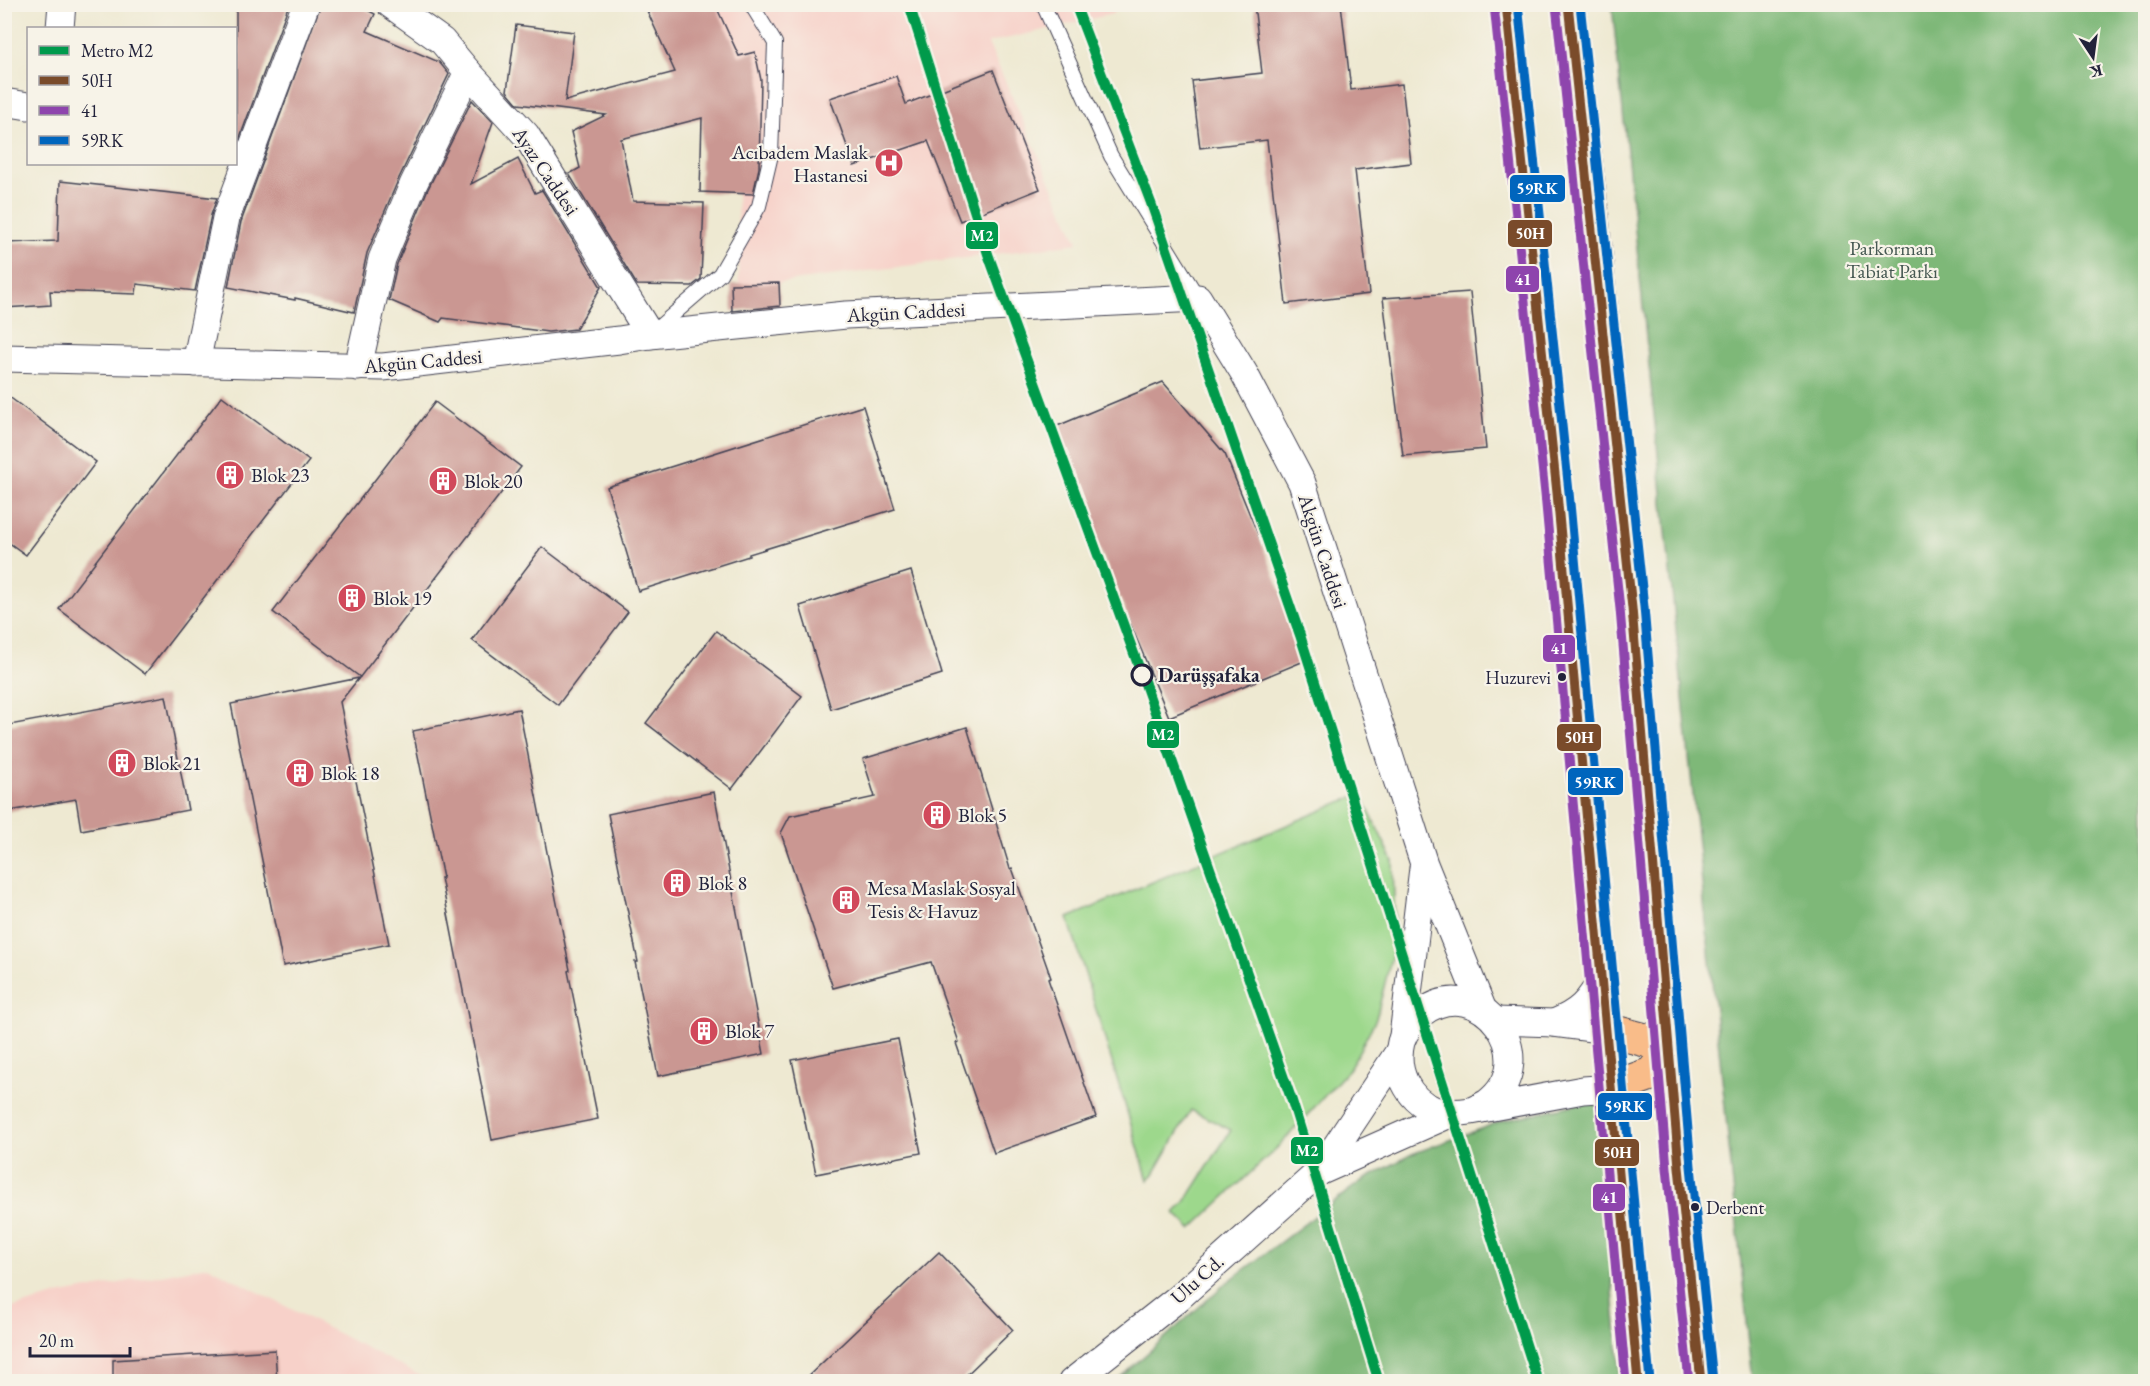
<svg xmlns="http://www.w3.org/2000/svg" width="2150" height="1386" font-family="'EB Garamond',serif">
<rect width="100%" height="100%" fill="#f7f3e8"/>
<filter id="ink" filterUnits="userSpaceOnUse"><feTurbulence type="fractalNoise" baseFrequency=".0167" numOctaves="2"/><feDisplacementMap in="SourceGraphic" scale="12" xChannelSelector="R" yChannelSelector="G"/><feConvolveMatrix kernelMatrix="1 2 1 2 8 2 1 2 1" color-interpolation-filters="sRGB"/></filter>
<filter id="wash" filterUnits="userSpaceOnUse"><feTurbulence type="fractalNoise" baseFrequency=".008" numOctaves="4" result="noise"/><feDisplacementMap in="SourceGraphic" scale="24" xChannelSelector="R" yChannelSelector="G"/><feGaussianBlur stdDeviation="1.35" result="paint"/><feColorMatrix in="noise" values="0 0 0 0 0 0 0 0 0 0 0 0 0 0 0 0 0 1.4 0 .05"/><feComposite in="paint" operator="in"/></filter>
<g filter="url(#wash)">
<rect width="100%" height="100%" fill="#eee9d2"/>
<g fill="#f7d1c9">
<polygon points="685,5 1124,5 1112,14 988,43 1078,243 739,288 735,83"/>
<polygon points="208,1266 430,1381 5,1382 5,1310 62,1294"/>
</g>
<polygon fill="#9dd88c" stroke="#607d64" stroke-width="1.5" points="1355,796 1365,803 1393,861 1395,943 1376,1019 1350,1068 1280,1145 1191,1229 1175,1213 1185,1202 1231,1130 1191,1110 1154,1174 1148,1180 1068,918"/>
<g fill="#7eb878" stroke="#506d5a" stroke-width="1.5">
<polygon points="1612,5 2145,5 2145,1381 1753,1381"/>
<polygon points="1596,1100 1621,1381 1115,1382 1225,1284 1360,1182 1412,1154 1502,1121"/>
</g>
<g id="blocks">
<g fill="#ca9792">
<polygon points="236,4 289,4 236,148"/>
<polygon points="321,4 356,4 375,14 367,31 439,62 449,74 399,178 367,253 354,312 295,298 295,300 228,287 241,222"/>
<polygon points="644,4 715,4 739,56 755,52 761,80 759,168 753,194 700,192 702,118 621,139 633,201 704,203 701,279 692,286 637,285 569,174 580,168 571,132 606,115 518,104 507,91 516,25 574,32 565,101 675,72"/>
<polygon points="1254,4 1341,4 1351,90 1402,84 1411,163 1355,170 1369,294 1286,304 1267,140 1200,148 1192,81 1262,73"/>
<polygon points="993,70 1040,189 960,221 928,141 854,166 830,98 896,76 906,104"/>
<polygon points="472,100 493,122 471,184 518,159 535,193 542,190 601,287 576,329 548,332 443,318 440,322 389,300 397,264 427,191"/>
<polygon points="60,181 217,198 211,215 195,291 137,284 136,294 50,291 51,305 4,308 4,243 58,241"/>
<polygon points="779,283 780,306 732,311 731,284"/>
<polygon points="1470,292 1486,449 1403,456 1383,298"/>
<polygon points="1163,382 1225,454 1309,659 1169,717 1050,429"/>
<polygon points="4,393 96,462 26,555 4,539"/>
<polygon points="222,396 309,461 145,674 59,609"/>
<polygon points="435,402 521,467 360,677 273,612"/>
<polygon points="863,406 895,509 749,554 749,556 638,591 607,487"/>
<polygon points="542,547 628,612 558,705 472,640"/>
<polygon points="911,571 942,674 831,709 800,606"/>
<polygon points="716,631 802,696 732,789 646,723"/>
<polygon points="359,678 340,702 389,944 283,966 231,704"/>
<polygon points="166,696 188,810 81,830 76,799 4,812 4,726"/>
<polygon points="519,709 570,970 568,971 598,1119 492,1140 441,878 443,878 413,731"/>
<polygon points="967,727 1010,869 1012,868 1051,978 1048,979 1096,1117 994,1153 956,1043 959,1042 931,962 833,988 781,833 790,816 875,797 863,759"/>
<polygon points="714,792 764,1054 658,1076 635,962 638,962 608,814"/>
<polygon points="898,1039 921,1153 816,1174 792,1060"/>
<polygon points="939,1252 1013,1330 959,1382 802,1382"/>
<polygon points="275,1350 277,1382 113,1382 113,1360"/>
</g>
</g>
</g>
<g filter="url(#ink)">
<use href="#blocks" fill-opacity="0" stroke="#414052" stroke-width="1.5"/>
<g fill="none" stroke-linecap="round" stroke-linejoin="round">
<g stroke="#414052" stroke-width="16">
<g id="lane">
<polyline points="1043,4 1111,156 1198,298"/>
<polyline points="653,332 720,274 759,206 771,155 775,43 751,4"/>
</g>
</g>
<g stroke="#414052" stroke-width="29">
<g id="street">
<polyline points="390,4 442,41 468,72 526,135 650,335"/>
<polyline points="60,28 62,4"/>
<polyline points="4,102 28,106"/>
<polyline points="4,358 383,367 619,340 650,335 846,315 1198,298 1244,373 1302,483 1424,864 1483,1010"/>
<polyline points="196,363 226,218 306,4"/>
<polyline points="358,367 382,259 413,185 468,72"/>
<polyline points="1497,1021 1554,1023 1607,1030"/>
<path d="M1554,1023c25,-10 35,-20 48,-45"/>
<polyline points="1403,1036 1423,868"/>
<path d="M1471,1111c5,-2 11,-5 16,-8 59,-44 -8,-134 -65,-90 -10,8 -17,17 -21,29 -7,28 6,57 33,68 12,4 24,3 37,1l112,-21 29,-2"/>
<polyline points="1319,1172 1452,1113"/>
<polyline points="1072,1382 1177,1299 1319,1172 1398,1053"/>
</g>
</g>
<g stroke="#414052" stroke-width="35">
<g id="primary">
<polyline points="1506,4 1557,493 1638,1382"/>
<polyline points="1568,4 1591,207 1632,608 1679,1167 1701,1382"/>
<polyline points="1607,1030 1649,1041 1670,1055"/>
<polyline points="1612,1088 1651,1074 1670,1055"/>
</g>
</g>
<use href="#lane" stroke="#fff" stroke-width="14"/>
<use href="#street" stroke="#fff" stroke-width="27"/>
<use href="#primary" stroke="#f9bc89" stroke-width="33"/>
<g stroke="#f7f3e8" stroke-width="14">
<g id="bus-1">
<polyline points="1506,4 1557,493 1638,1382"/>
<polyline points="1568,4 1632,608 1679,1167 1701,1382"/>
</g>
</g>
<g stroke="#f7f3e8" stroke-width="14">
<g id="bus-2">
<polyline points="1494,5 1545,494 1626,1382"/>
<polyline points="1556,5 1620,609 1667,1168 1689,1382"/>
</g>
</g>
<g stroke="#f7f3e8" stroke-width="14">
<g id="bus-3">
<polyline points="1518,4 1569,492 1650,1381"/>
<polyline points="1580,4 1644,607 1691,1166 1713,1381"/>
</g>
</g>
<use href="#bus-1" stroke="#7a4b2a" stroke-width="9"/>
<use href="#bus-2" stroke="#8e44ad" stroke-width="9"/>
<use href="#bus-3" stroke="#0065bd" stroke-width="9"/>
<g stroke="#f7f3e8" stroke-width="15">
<g id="metro-1">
<polyline points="909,4 988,254 1144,681 1292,1101 1379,1382"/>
<polyline points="1075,4 1151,203 1300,635 1538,1382"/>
</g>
</g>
<use href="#metro-1" stroke="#009a4c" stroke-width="10"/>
</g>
</g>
<defs>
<g id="hospital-disc" transform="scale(1.5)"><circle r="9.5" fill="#d1495b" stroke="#f7f3e8"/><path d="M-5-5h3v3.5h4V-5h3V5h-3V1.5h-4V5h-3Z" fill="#fff"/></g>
<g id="building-disc" transform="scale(1.5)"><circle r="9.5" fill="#d1495b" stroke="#f7f3e8"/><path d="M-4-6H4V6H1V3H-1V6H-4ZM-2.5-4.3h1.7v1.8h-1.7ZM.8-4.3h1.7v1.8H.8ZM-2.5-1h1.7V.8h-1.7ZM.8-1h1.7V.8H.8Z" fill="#fff"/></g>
</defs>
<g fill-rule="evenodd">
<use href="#hospital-disc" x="889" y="163"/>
<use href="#building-disc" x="230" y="475"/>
<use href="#building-disc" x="443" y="481"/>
<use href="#building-disc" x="352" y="598"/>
<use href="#building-disc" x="122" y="763"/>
<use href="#building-disc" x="300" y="773"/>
<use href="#building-disc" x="937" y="815"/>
<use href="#building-disc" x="677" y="883"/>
<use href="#building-disc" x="846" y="900"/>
<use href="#building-disc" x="704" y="1031"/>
</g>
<circle fill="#f7f3e8" stroke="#22223b" stroke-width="3" cx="1142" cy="675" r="10"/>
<g fill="#22223b" stroke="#f7f3e8" stroke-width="2">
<circle cx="1562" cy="677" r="5"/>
<circle cx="1695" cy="1207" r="5"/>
</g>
<g text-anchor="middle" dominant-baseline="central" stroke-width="4.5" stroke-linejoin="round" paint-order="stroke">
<g font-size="18" fill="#22223b" stroke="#f7f3e8" text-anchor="end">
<text x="1551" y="677">Huzurevi</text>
<text x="1706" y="1207" text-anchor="start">Derbent</text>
</g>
<g font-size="20" fill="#22223b" stroke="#f7f3e8" text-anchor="start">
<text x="868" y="152" text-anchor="end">Acıbadem Maslak<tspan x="868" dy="23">Hastanesi</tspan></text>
<text x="251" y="475">Blok 23</text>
<text x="464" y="481">Blok 20</text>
<text x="373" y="598">Blok 19</text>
<text x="143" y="763">Blok 21</text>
<text x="321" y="773">Blok 18</text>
<text x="958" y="815">Blok 5</text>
<text x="698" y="883">Blok 8</text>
<text x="867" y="888">Mesa Maslak Sosyal<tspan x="867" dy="23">Tesis &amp; Havuz</tspan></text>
<text x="725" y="1031">Blok 7</text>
</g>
<g font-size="20" fill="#22223b" stroke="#f7f3e8">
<text transform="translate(546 171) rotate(56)">Ayaz Caddesi</text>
<text transform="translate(906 312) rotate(-3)">Akgün Caddesi</text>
<text transform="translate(423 361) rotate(-5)">Akgün Caddesi</text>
<text transform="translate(1323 551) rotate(72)">Akgün Caddesi</text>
<text transform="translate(1197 1279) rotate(-42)">Ulu Cd.</text>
</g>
<g font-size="20" fill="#475953" stroke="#f7f3e8">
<text x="1892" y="248">Parkorman<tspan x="1892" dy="23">Tabiat Parkı</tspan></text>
</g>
<g font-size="20" font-weight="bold" fill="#22223b" stroke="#f7f3e8" text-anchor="start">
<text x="1158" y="675">Darüşşafaka</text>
</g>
</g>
<g stroke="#f7f3e8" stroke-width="2">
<rect x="1509" y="174" width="57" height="29" rx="6" fill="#0065bd"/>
<rect x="1507" y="219" width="46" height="29" rx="6" fill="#7a4b2a"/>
<rect x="965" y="221" width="34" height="29" rx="6" fill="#009a4c"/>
<rect x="1505" y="265" width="35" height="28" rx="6" fill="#8e44ad"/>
<rect x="1542" y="634" width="34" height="29" rx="6" fill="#8e44ad"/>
<rect x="1146" y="720" width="34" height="29" rx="6" fill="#009a4c"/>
<rect x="1556" y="723" width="46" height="29" rx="6" fill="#7a4b2a"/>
<rect x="1567" y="767" width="57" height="29" rx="6" fill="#0065bd"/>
<rect x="1597" y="1092" width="56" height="29" rx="6" fill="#0065bd"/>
<rect x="1290" y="1136" width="34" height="29" rx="6" fill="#009a4c"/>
<rect x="1594" y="1138" width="46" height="29" rx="6" fill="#7a4b2a"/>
<rect x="1592" y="1183" width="34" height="29" rx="6" fill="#8e44ad"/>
</g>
<g font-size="16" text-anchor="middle" font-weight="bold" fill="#fff">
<text x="1537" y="194">59RK</text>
<text x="1530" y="239">50H</text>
<text x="982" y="241">M2</text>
<text x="1523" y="285">41</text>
<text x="1559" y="654">41</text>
<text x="1163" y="740">M2</text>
<text x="1579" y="743">50H</text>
<text x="1595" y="788">59RK</text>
<text x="1625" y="1112">59RK</text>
<text x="1307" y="1156">M2</text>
<text x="1617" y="1158">50H</text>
<text x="1609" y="1203">41</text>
</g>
<rect width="2150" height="1386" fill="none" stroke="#f7f3e8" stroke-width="24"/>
<rect x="27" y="27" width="210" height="138" fill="#f7f3e8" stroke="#a29fa3" stroke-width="1.5"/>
<rect x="39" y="46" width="30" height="9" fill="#009a4c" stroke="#a29fa3" stroke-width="1.5"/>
<text x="81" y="57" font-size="18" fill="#22223b">Metro M2</text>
<rect x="39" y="76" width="30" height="9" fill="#7a4b2a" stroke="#a29fa3" stroke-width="1.5"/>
<text x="81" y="87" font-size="18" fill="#22223b">50H</text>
<rect x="39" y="106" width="30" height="9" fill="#8e44ad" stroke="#a29fa3" stroke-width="1.5"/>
<text x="81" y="117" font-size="18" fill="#22223b">41</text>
<rect x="39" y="136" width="30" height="9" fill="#0065bd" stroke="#a29fa3" stroke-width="1.5"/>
<text x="81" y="147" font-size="18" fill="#22223b">59RK</text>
<g transform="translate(2093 57) rotate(167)" stroke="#f7f3e8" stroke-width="4.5" paint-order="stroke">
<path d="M0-4.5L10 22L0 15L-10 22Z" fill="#22223b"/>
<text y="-9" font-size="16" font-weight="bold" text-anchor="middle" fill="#22223b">K</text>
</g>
<path d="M30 1347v9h100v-9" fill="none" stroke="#22223b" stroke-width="3"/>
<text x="39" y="1347" font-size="18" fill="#22223b" stroke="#f7f3e8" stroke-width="4.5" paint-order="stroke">20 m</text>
</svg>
